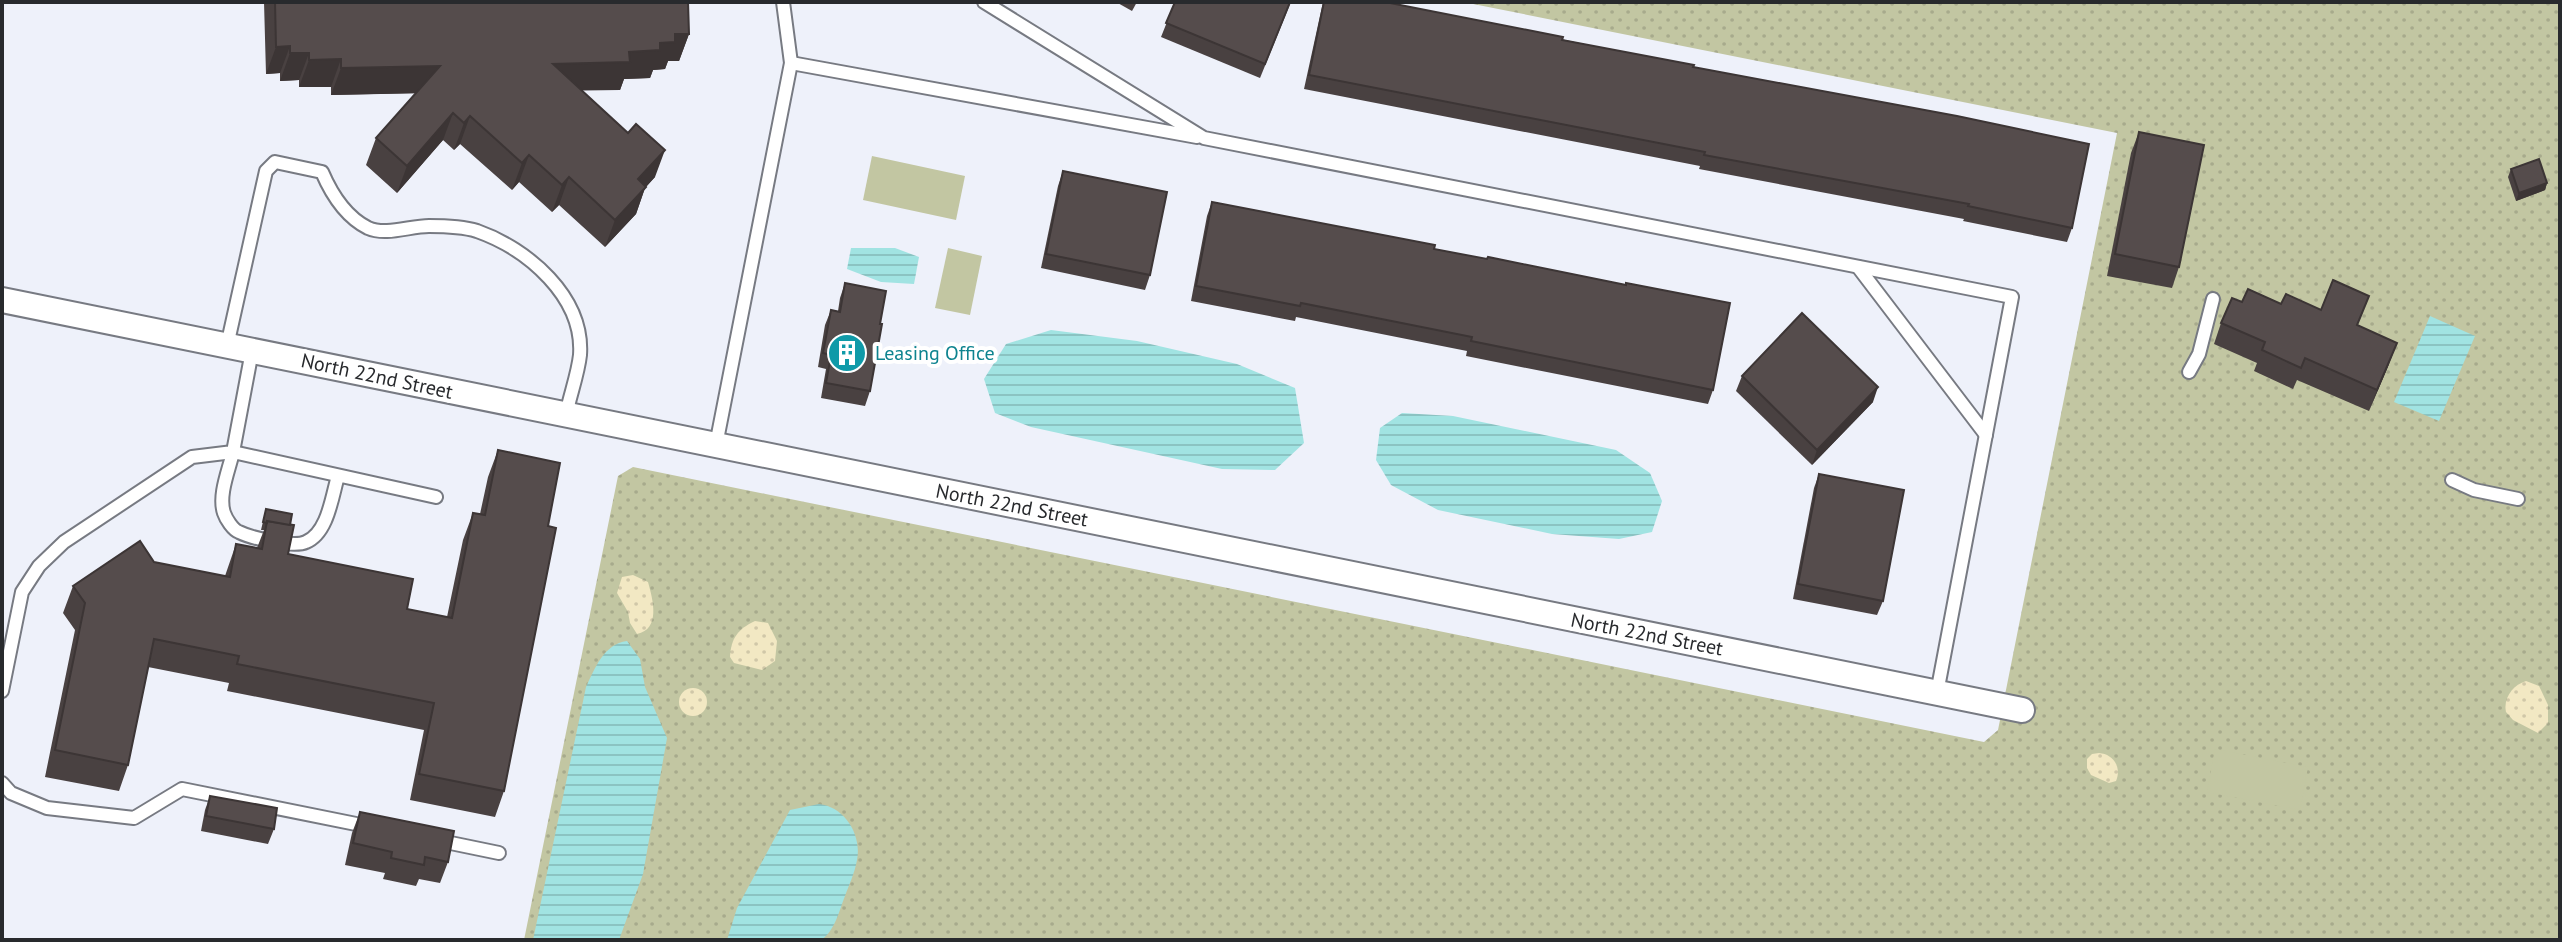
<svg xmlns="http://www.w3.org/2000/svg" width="2562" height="942" font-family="'PT Sans',sans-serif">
<defs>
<pattern id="grass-dots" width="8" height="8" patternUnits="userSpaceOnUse" patternTransform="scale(2)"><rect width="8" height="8" fill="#c2c6a2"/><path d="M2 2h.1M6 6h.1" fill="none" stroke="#a7aa8c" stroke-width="1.8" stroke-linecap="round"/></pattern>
<pattern id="sand-dots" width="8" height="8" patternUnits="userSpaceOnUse" patternTransform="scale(2)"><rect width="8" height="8" fill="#f2e8c3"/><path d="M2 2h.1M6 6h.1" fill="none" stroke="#d0c7a8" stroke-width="1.8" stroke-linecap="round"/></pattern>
<pattern id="water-rules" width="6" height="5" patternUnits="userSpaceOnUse" patternTransform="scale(2)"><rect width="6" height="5" fill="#a1e3e2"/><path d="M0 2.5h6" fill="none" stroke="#8bc3c2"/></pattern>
</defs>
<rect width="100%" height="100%" fill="#eef1fa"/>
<polygon fill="url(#grass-dots)" points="1463,2 2560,2 2560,940 524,940 618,476 633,467 1984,742 1998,730 2117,133"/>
<g fill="url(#sand-dots)">
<path d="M633,575l15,7c5,18 13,47 -11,52l-7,-11 -2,-11 -11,-19 5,-16z"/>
<path d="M755,621l13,2 9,18 -2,20 -13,9 -28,-7 -4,-6c1,-19 8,-28 25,-36z"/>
<path d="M2526,681l13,5 9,19v18l-10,10 -25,-13 -7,-8c-3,-14 7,-27 20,-31z"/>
<circle cx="693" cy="702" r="14"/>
<path d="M2099,753c14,1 23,14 17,28l-7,2 -18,-8 -4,-7v-9l5,-5z"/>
</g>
<g fill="#c2c6a2">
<polygon points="872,156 965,176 956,220 863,200"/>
<polygon points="948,248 982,256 970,315 935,308"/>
<polygon points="2215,749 2308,767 2300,810 2207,792"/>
</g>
<g fill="url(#water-rules)">
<polygon points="851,248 895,248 919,257 914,284 881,282 847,269"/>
<polygon points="2430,316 2475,336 2439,421 2394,402"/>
<polygon points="1051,330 1137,341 1237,364 1295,388 1304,443 1275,470 1222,469 1031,427 995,413 984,379 1006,344"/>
<polygon points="1402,413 1453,416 1616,450 1650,473 1662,501 1652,532 1619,539 1552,534 1438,510 1391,485 1376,460 1380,428"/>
<path d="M627,641l13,18 5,28 22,51 -24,136 -24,66h-86l53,-253c9,-19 18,-43 41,-46z"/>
<path d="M819,804c26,3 43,31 38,56 -2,12 -8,25 -12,36 -6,15 -10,35 -24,44h-94l10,-32 53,-98z"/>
</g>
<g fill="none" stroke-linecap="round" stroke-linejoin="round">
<g stroke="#777a82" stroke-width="16">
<g id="service">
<polyline points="984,2 1204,138 2012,297 1937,693"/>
<polyline points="791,63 1197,137"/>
<polyline points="1858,267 1986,435"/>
<path d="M227,346l39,-175 9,-9 47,10c9,21 24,45 46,56 18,8 42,-2 61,-2 14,0 35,1 48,5 51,18 107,66 103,124 -2,19 -10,40 -14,60"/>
<polyline points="2189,372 2199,354 2213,299"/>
<polyline points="716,445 791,63 783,2"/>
<path d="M338,476c-6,20 -10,57 -32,66 -12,6 -55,-4 -67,-10 -6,-2 -13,-13 -15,-19 -6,-18 5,-43 9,-61l203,45"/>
<polyline points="2452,480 2474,490 2518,499"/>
<polyline points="2,691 22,592 39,566 64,542 192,457 233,452 252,351"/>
<polyline points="2,783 11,793 47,808 134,818 182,789 371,827"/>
<polyline points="436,840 499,853"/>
</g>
</g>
<g stroke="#777a82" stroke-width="28">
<polyline id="minor" points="2,300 2022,710"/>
</g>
<use href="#service" stroke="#fff" stroke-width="12"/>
<use href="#minor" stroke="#fff" stroke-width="24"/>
</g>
<g fill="#494141">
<polygon points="264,2 688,2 689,34 679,61 668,61 665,69 653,70 650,78 624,79 620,90 582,90 655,177 645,188 636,214 605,247 559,205 552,212 519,182 512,190 460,144 454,150 443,140 397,193 366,165 376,138 416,93 331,95 331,87 299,87 299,80 280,81 280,73 266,74"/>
<polygon points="1116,2 1137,2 1132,11"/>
<polygon points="1175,2 1291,2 1260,78 1161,37"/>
<polygon points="1323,2 1385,2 1693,67 2072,228 2067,242 1963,221 1964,219 1699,169 1700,166 1304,89"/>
<polygon points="2139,132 2179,267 2172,288 2107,276 2131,153"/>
<polygon points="2511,169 2547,183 2545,190 2516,201 2508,177"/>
<polygon points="1063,171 1150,275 1145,290 1041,268 1058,186"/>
<polygon points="1212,202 1434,249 1713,390 1708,404 1466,356 1467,351 1296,317 1295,321 1191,301 1207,216"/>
<polygon points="845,283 880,324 870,391 865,406 821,398 826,369 818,367 825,325 831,310 838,311 840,298"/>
<polygon points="2242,302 2358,326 2389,364 2369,411 2297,380 2293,389 2254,371 2257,363 2214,344 2221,323"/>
<polygon points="1742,376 1873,402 1812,465 1736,391"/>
<polygon points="498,450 548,526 504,791 495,817 410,800 424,730 227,691 229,683 148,667 128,765 119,791 45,777 75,630 63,613 73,586 154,562 225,576 236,544 257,548 264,530 261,530 266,509 290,525 288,554 407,609 447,617 463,540 473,513 480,514 488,477"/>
<polygon points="1819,474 1883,601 1877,615 1793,599 1814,488"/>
<polygon points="210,796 274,829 268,844 201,831 205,810"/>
<polygon points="360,812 448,862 440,883 419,879 416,886 383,879 385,873 345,865 352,833"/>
</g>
<g fill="#3c3535">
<polygon points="675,34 689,34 679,61 668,61 665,69 653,70 650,78 624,79 620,90 544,91 553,64 629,52 660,43"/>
<polygon points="290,46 280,73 266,74 276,47"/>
<polygon points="290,53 309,53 299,80 280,81"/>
<polygon points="341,59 331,87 299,87 309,60"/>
<polygon points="440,66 430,93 331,95 341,68"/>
<polygon points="453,113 443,140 397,193 407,166"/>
<polygon points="470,116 460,144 454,150 464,123"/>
<polygon points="665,150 655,177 645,188 636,214 605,247 615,220 638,179"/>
<polygon points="529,155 519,182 512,190 522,163"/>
<polygon points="569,177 559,205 552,212 562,185"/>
<polygon points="2547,183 2545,190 2516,201 2519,193"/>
<polygon points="2397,343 2389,364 2369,411 2377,390"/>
<polygon points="1878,387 1873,402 1812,465 1817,450"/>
</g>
<g fill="#554c4c" stroke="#3c3535" stroke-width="2">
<polygon points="275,2 688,2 689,34 675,34 675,42 660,43 660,50 629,52 630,62 553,64 628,133 636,124 665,150 638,179 646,187 615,220 569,177 562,185 529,155 522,163 470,116 464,123 453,113 407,166 376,138 440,66 341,68 341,59 309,60 309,53 290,53 290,46 276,47"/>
<polygon points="1175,2 1290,2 1265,64 1166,23"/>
<polygon points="1324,2 1385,2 1563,37 1562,40 1694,65 1693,67 1957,116 2089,144 2072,228 1968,206 1969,204 1704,155 1705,152 1309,75"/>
<polygon points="2139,132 2204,145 2179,267 2115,254"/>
<polygon points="2539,159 2547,183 2519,193 2511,169"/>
<polygon points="1063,171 1167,192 1150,275 1046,254"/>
<polygon points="1212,202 1435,245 1434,249 1487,259 1488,257 1626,285 1626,283 1730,303 1713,390 1471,341 1472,337 1301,303 1300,306 1196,286"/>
<polygon points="2333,280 2369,296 2357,325 2397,343 2377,390 2305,358 2301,368 2262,350 2265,342 2221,323 2232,298 2242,302 2248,289 2281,304 2286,294 2321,310"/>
<polygon points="845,283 886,291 880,324 882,324 870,391 826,383 831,355 823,353 831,310 840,312"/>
<polygon points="1802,313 1878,387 1817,450 1742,376"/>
<polygon points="498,450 560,463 548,526 556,528 504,791 419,774 434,703 237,664 239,656 154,639 128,765 55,750 85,603 73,586 140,541 154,562 230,577 236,544 262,549 267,521 294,525 288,554 413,579 407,609 452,618 473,513 485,515"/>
<polygon points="1819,474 1904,490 1883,601 1798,584"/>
<polygon points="266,509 292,514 290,525 267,521 267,523 263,522"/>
<polygon points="210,796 277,808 274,829 206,816"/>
<polygon points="360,812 454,831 448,862 425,857 424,865 391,858 392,852 353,843"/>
</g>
<defs>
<g id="building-disc" transform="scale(2)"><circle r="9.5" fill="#0f9aa8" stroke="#fff"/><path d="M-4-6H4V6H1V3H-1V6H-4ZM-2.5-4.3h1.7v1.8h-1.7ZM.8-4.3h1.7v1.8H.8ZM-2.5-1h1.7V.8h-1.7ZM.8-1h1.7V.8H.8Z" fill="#fff"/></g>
</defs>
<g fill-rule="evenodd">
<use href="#building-disc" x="847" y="353"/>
</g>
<g text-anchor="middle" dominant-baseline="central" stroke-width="8" stroke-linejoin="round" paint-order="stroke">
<g font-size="20" fill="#0d838f" stroke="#fff" text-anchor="start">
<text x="875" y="353">Leasing Office</text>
</g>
<g font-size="20" fill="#282a2d" stroke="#fff">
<text transform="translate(377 376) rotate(12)">North 22nd Street</text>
<text transform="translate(1012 505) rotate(11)">North 22nd Street</text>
<text transform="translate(1647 634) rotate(11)">North 22nd Street</text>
</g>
</g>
<rect width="2562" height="942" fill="none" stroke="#282a2d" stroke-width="8"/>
</svg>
